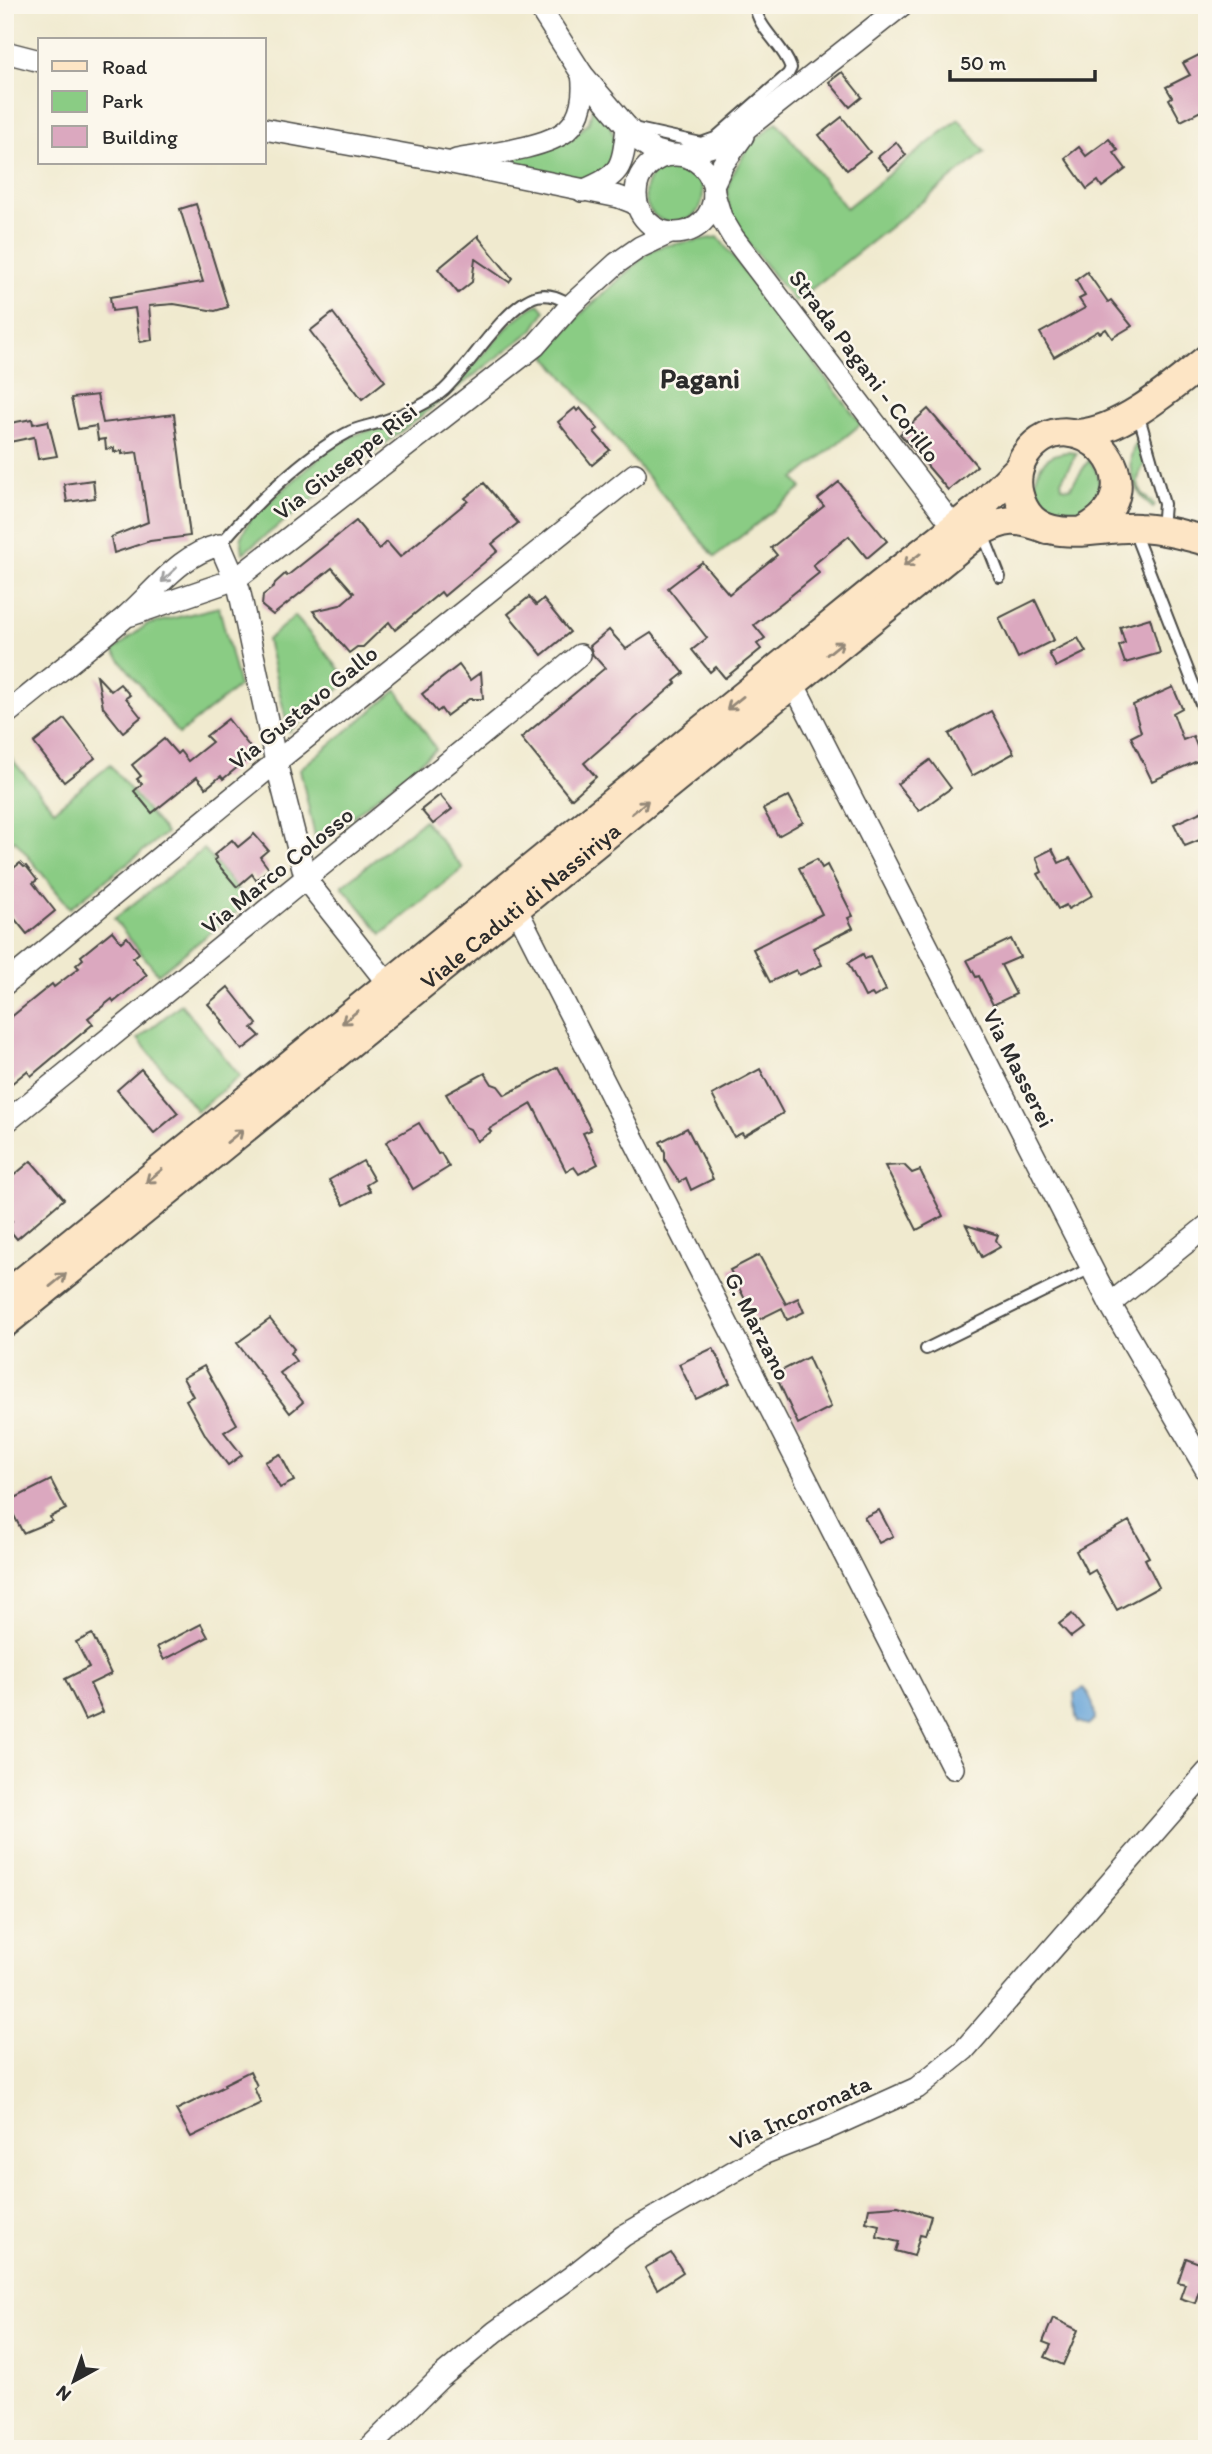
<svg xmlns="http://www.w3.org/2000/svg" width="1212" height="2454" font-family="Itim,sans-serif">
<rect width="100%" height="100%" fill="#fbf7ec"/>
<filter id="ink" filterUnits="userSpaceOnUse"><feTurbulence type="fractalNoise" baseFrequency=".0143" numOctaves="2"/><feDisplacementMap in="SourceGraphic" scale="14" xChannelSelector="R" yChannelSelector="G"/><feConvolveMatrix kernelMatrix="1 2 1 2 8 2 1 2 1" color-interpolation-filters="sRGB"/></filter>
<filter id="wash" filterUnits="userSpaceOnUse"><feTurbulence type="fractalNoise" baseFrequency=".00686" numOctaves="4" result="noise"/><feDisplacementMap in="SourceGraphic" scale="28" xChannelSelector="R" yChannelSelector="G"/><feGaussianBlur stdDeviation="1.57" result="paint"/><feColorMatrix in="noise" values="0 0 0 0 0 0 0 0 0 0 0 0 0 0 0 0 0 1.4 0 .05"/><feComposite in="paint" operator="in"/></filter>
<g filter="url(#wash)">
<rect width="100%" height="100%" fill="#f0eacf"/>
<g fill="#8acc84" stroke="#5a7c58" stroke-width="2">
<path d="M594,100c10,17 32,43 17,63 -6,7 -16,13 -23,18l-95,-19 79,-23 17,-17z"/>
<polygon points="959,119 985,152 795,302 732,223 727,195 730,179 749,145 777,122 846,208"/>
<circle cx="674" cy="194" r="29"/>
<polygon points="718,237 861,424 794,479 802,488 715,557 546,356 580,315 650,251 662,246"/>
<polygon points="539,304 545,311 533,330 243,553 241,537 251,518 326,452 354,435 375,429 462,378 512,322 532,307"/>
<path d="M1141,436l7,22c-14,22 -15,31 7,47l-2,3c-21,-17 -32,-49 -12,-72z"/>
<path d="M1068,452l9,1 -16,28 1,6 8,1 19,-28c34,40 -27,79 -50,39 -4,-8 -5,-18 -1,-27 5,-13 16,-19 30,-20z"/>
<polygon points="219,607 239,686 179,734 113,651 146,625"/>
<polygon points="295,616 349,681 289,732 267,640"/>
<polygon points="397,690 436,749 317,846 300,769"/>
<polygon points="5,751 54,810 110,765 166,833 70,908 15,840 5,847"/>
<polygon points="424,820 463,868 382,934 342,886"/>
<polygon points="204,849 248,903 158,974 114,919"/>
<polygon points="181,1004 240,1076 197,1111 138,1039"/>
</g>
<path fill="#67a4d8" stroke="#496882" stroke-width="2" d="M1083,1688c8,7 12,20 12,31l-7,6 -10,-3 -2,-5 -2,-23z"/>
<g id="blocks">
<g fill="#dba8bf">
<polygon points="1201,54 1207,66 1207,108 1181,121 1169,99 1172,97 1166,87 1190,75 1183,63"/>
<polygon points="842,72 862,97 850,107 829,82"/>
<polygon points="842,117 870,152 847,170 819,135"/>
<polygon points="1109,139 1118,150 1114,153 1126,169 1102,187 1098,181 1087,189 1065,158 1079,147 1086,156"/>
<polygon points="896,142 906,155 889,170 878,157"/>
<polygon points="196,204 228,307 215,311 174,304 149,306 152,340 140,342 135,308 112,311 110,297 203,282 180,209"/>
<polygon points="479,235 479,238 512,278 509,282 475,259 472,282 458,293 438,269"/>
<polygon points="1087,272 1108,302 1111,300 1132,326 1112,338 1106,329 1100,333 1098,331 1054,357 1040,333 1085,308 1079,299 1085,296 1076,280"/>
<polygon points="333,313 385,381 362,399 310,331"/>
<polygon points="97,395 103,423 174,414 190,536 150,541 114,553 111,537 148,522 137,452 122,454 122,451 114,452 114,448 106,449 105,439 98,440 96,426 78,429 71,398"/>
<polygon points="575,408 577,411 580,408 598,429 594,432 610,450 592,465 558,422"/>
<polygon points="928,409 977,466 948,490 900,434"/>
<polygon points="32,419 33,424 48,421 57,456 38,459 34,437 5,443 5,424"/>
<polygon points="93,480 95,498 67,502 64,484"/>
<polygon points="839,482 887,541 867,558 849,536 813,565 819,573 754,625 765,638 757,644 761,649 725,678 716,667 710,672 692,650 707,638 668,588 702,562 729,594 777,555 771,548 824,506 818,499"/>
<polygon points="484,483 518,523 492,544 498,551 444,596 441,592 395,630 389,622 363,647 357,647 349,653 313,611 340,605 354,593 332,568 273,615 262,606 263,595 274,587 275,583 285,574 287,576 356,521 379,549 387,542 400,557 468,501 465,498"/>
<polygon points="529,597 536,605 543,599 570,632 542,655 508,614"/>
<polygon points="1035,600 1054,640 1018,658 999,618"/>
<polygon points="1150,618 1160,653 1125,663 1119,646 1125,643 1120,627"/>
<polygon points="609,630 626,649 651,633 684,673 674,681 676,683 584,763 596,777 571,799 521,738 605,668 593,655 590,646"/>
<polygon points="1078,638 1086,652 1056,667 1049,653"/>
<polygon points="459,665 470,680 481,672 483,699 469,699 446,716 441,709 437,712 422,694"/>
<polygon points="97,676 111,691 120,684 130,695 126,698 141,717 123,732 103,707"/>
<polygon points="1173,687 1182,708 1173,713 1183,740 1193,736 1202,759 1152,781 1131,737 1141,732 1133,705"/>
<polygon points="991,711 1014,753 972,776 949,734"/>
<polygon points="65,719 95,758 64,782 34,743"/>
<polygon points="228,719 249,746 251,751 249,758 223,779 221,776 206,788 197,777 152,813 134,791 142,784 137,779 141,776 132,765 164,739 177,754 180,751 188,761 212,742 206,736"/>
<polygon points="930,760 951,788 919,811 897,784"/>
<polygon points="440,795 452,809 433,824 421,810"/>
<polygon points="789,796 803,822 778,836 763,809"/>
<polygon points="1207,809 1207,837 1185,846 1174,824"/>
<polygon points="254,834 268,850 260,857 269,869 256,880 252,874 237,887 214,860 217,858 214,855 232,840 238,847"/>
<polygon points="1052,849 1059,863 1070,858 1093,895 1068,909 1066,905 1058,909 1038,874 1042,872 1036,857"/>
<polygon points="817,859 822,868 827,865 853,916 848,918 853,928 813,948 822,965 799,975 796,970 770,982 753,949 822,914 799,868"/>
<polygon points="20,863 24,867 26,866 37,880 33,883 55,911 27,934 5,907 5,875"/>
<polygon points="112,931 121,942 127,937 139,953 133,958 147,975 114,1002 112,999 88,1018 93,1024 31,1076 27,1071 5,1089 5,1022 52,984 54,987 79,968 76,965 83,959 81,956"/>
<polygon points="1011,939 1020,957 1001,965 1016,994 993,1005 979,976 976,977 967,960"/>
<polygon points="863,954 865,959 870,957 886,990 874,997 872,994 865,997 848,963"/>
<polygon points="228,987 257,1024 252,1028 260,1036 242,1050 221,1022 223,1021 208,1004"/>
<polygon points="558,1067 591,1130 583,1133 598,1164 579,1174 574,1167 566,1171 532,1104 489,1129 491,1132 477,1141 470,1129 465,1127 446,1094 485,1073 492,1084 498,1086 505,1095"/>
<polygon points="141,1069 178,1113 154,1133 117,1090"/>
<polygon points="760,1069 783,1113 744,1136 742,1133 734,1137 712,1095"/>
<polygon points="419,1123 438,1154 441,1153 449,1167 413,1189 386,1142"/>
<polygon points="687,1128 713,1179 691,1190 686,1178 679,1182 665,1160 665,1152 660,1142"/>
<polygon points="31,1161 64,1199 17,1239 6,1226 12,1221 5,1213 5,1183"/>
<polygon points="363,1161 374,1180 366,1185 370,1191 344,1205 329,1180"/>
<polygon points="904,1165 912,1173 920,1170 943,1216 917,1230 885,1166"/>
<polygon points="966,1225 998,1235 996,1240 1000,1247 982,1257"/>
<polygon points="759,1255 786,1304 798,1298 804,1312 787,1320 782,1308 756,1321 730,1270"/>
<polygon points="270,1319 294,1349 290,1353 296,1361 280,1373 303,1402 290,1413 237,1343"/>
<polygon points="713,1348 730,1383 696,1399 679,1364"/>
<polygon points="808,1357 831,1407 798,1424 775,1374"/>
<polygon points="204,1366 237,1424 224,1432 242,1455 228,1465 206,1436 186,1400 193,1396 183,1378"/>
<polygon points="280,1454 294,1481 280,1488 265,1462"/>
<polygon points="51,1480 66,1509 50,1517 52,1521 23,1533 7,1502"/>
<polygon points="879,1510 893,1536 879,1543 864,1517"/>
<polygon points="1129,1521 1149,1557 1145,1559 1159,1587 1117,1610 1095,1570 1088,1574 1076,1551"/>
<polygon points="1072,1614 1083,1628 1071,1637 1059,1624"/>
<polygon points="201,1624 208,1637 164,1660 157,1647"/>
<polygon points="92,1634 111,1674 90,1684 103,1712 85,1720 65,1679 89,1667 76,1642"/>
<polygon points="250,2071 257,2086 254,2088 261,2103 191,2137 176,2110 225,2086 224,2084"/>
<polygon points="898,2206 931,2216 925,2236 920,2235 914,2256 896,2251 899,2242 877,2237 879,2225 866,2222 869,2208"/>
<polygon points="671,2253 683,2272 657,2289 645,2268"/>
<polygon points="1186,2258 1207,2266 1195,2303 1180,2298 1185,2284 1178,2282"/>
<polygon points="1053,2318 1078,2330 1063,2365 1045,2357 1051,2345 1043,2342"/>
</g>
</g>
</g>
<g filter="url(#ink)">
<use href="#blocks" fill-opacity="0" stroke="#494844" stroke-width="2"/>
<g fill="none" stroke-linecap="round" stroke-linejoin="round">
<g stroke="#494844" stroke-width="14">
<g id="lane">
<path d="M633,128l68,15 14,-5 73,-64 3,-6c-8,-24 -33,-38 -36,-63"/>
<polyline points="1138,413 1164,504 1162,529"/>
<polyline points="1137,528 1138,542 1207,719"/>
<polyline points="978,533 987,544 1000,577"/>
<path d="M220,545c30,-37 85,-90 127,-112 9,-5 21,-7 31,-10 21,-7 49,-18 66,-33 26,-24 61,-85 93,-94 13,-3 23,2 34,9"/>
<polyline points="926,1349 1091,1268"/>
</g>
</g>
<g stroke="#494844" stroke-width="24">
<g id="street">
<polyline points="538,5 582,74 627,127 640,141 653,150 671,155"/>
<polyline points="5,52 40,61"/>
<polyline points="264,129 447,162 619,197 637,204"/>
<polyline points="682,155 720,144 739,134 902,5"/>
<circle cx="675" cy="194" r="39"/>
<path d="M456,160c28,-5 91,-12 111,-30 15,-13 18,-37 15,-56"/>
<polyline points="713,185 723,164 743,136"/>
<path d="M582,191c40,-17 40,-22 45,-64"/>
<polyline points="714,194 721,217 733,237 954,527"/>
<polyline points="131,615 236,579 535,346 571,305 617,263 640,247 670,233"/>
<polyline points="793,683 1110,1304 1207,1471"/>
<path d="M5,715c39,-32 79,-63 118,-96 32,-27 55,-64 97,-74l19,44 37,173 30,118 83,105"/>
<polyline points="516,908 953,1768"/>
<polyline points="5,984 276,762 635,474"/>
<polyline points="5,1123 580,655"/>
<polyline points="1110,1304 1207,1226"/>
<polyline points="368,2449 440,2378 495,2332 571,2277 623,2236 765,2153 824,2130 917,2088 964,2050 1207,1772"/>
</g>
</g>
<g stroke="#494844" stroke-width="32">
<g id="secondary">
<path d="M1078,434c44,-3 95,-48 129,-75"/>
<path d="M1084,530c82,-43 -10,-141 -58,-76 -8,11 -11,27 -7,41 15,57 78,30 120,33 23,1 45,7 68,13"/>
<polyline points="5,1296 880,585 979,508 1019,468"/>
<path id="s1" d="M5,1323l973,-790c29,-16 39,-15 69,-4"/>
</g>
</g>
<use href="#lane" stroke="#fff" stroke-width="10"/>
<use href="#street" stroke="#fff" stroke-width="21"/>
<use href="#secondary" stroke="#fde5c5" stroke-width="28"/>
</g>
<defs><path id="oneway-shaft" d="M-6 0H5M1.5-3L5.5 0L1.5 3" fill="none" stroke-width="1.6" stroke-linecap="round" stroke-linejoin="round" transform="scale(1.75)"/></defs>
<g stroke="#948878">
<use href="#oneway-shaft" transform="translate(912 560) rotate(142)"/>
<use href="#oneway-shaft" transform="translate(835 648) rotate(-39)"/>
<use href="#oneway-shaft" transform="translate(735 703) rotate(141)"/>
<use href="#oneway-shaft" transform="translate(640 807) rotate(-39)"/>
<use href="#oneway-shaft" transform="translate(350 1017) rotate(141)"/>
<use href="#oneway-shaft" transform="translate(235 1136) rotate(-39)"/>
<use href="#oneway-shaft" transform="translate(154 1176) rotate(141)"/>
<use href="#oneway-shaft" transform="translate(58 1280) rotate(-39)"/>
</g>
<use stroke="#a0a0a0" href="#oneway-shaft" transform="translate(169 575) rotate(136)"/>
</g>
<g text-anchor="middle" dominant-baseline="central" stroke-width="5" stroke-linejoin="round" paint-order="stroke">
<g font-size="24" fill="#2b2b2b" stroke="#fbf7ec">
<text transform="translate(865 366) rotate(53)">Strada Pagani - Corillo</text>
<text transform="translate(345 461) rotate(-38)">Via Giuseppe Risi</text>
<text transform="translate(303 707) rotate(-39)">Via Gustavo Gallo</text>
<text transform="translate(277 870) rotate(-39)">Via Marco Colosso</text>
<text stroke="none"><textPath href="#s1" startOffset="663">Viale Caduti di Nassiriya</textPath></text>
<text transform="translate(1019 1068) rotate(63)">Via Masserei</text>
<text transform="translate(758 1326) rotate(63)">G. Marzano</text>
<text transform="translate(800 2112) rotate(-24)">Via Incoronata</text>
</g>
<g font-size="28" font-weight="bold" fill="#2b2b2b" stroke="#fbf7ec">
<text x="700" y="378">Pagani</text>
</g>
</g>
<rect width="1212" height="2454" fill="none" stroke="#fbf7ec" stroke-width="28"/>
<rect x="38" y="38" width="228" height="126" fill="#fbf7ec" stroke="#a8a59f" stroke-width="2"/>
<rect x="52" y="61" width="35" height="10" fill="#fde5c5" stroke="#a8a59f" stroke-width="2"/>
<text x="102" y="74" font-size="21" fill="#2b2b2b">Road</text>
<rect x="52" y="91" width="35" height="21" fill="#8acc84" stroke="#a8a59f" stroke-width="2"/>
<text x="102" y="108" font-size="21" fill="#2b2b2b">Park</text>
<rect x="52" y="126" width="35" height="21" fill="#dba8bf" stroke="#a8a59f" stroke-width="2"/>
<text x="102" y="144" font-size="21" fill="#2b2b2b">Building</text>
<g transform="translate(74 2381) rotate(220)" stroke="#fbf7ec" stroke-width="5" paint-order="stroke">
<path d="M0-5L12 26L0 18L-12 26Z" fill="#2b2b2b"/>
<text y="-10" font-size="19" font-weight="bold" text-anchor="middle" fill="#2b2b2b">N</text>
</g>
<path d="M950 70v10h145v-10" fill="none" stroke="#2b2b2b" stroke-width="3.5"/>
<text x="960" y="70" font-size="21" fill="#2b2b2b" stroke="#fbf7ec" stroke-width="5" paint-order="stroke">50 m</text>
</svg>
